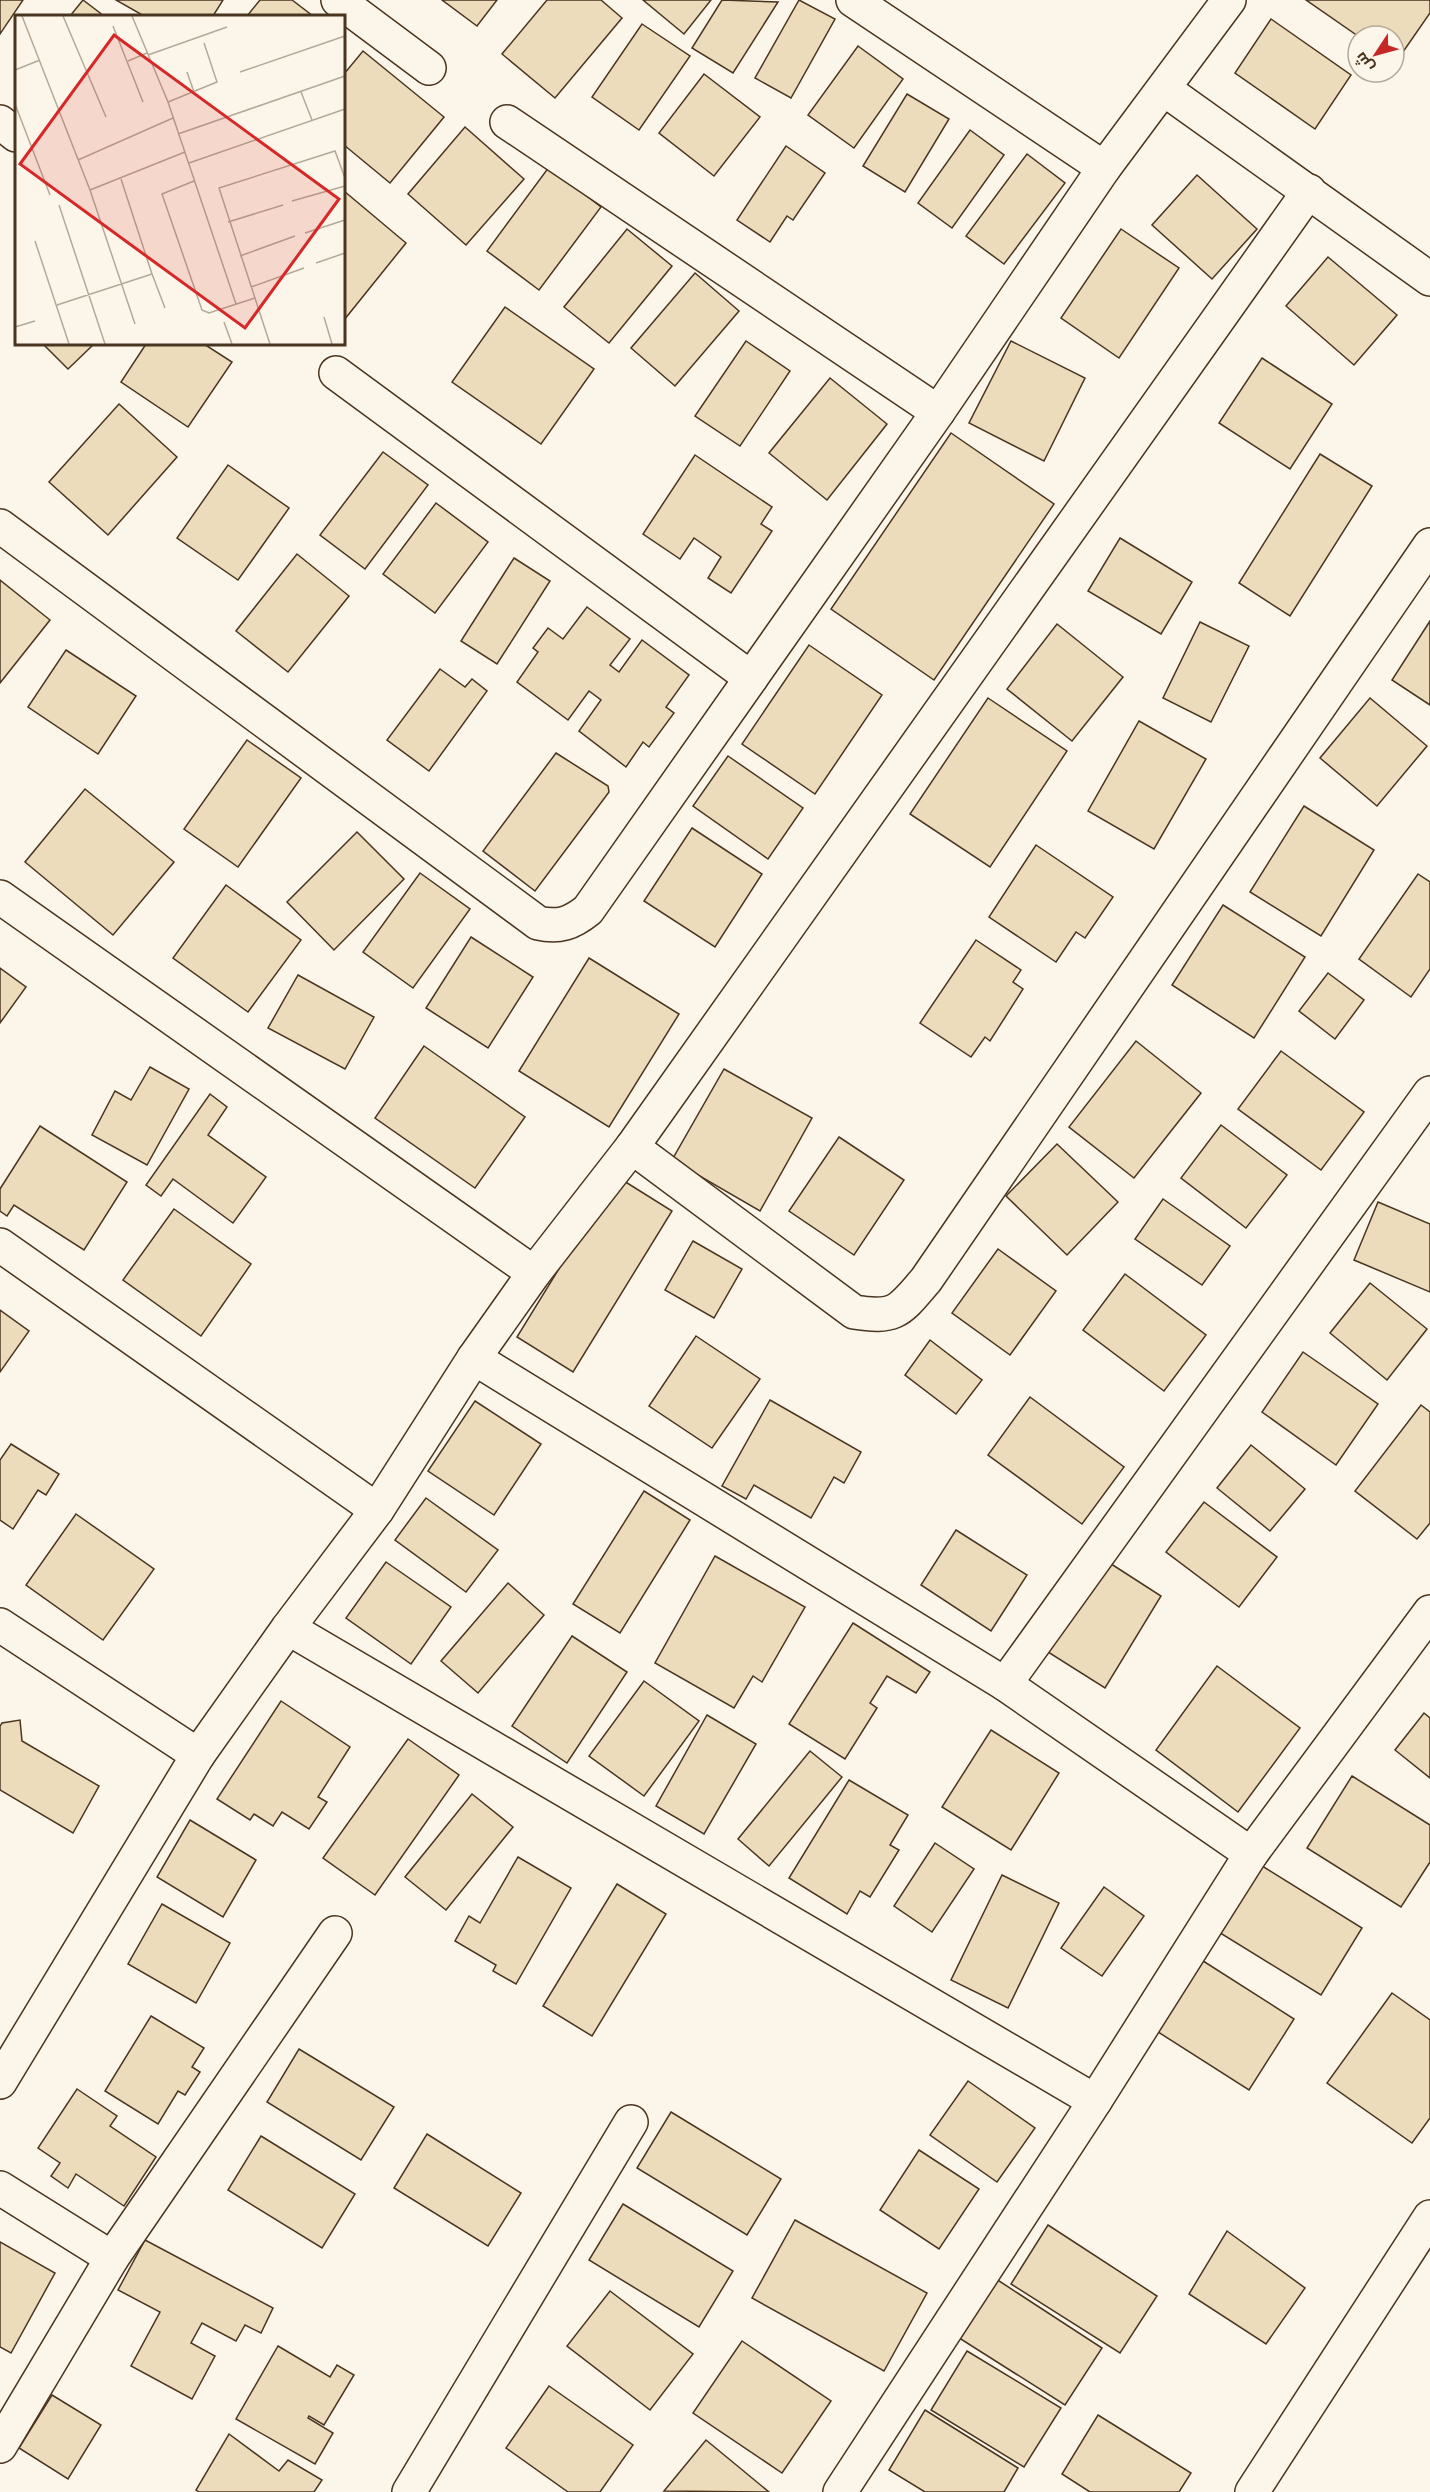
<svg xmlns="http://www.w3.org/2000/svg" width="1430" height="2492" font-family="'Noto Sans',Cairo,sans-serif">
<rect width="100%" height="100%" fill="#fbf6e9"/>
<g fill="#ecdcbc" stroke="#4a3520" stroke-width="1.5">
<polygon points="0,0 23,0 0,34"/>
<polygon points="83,0 104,16 70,16"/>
<polygon points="116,0 223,0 213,16 144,16"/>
<polygon points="260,0 292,0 313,16 247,16"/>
<polygon points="442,0 497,0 477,26"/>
<polygon points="547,0 601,0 622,18 555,98 502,54"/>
<polygon points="643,0 711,0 684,34"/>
<polygon points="722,0 778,2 733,73 692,48"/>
<polygon points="799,0 835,19 791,98 755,78"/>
<polygon points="1306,0 1430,0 1430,13 1396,62 1394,61 1394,36 1358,36"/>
<polygon points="1271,19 1351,75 1315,129 1235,73"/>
<polygon points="642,24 690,56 639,130 592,97"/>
<polygon points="858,46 903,79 854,148 808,115"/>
<polygon points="363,51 444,117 390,183 344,145 344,74"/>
<polygon points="704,74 760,117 714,176 659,133"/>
<polygon points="907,94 949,119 905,192 863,166"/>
<polygon points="465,127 524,179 466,245 408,194"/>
<polygon points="970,130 1004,155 952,228 918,203"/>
<polygon points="786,146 825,173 793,220 787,216 770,242 737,220"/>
<polygon points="1027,154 1065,183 1004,264 966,236"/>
<polygon points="549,167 601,207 539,290 487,251"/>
<polygon points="1197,175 1257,229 1212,279 1152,225"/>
<polygon points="344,191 406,243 344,320"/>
<polygon points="627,229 672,266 609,343 564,307"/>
<polygon points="1121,229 1179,268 1119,358 1061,318"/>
<polygon points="1328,257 1397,315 1354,365 1286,306"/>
<polygon points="695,273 739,311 675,386 631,348"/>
<polygon points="505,307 594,369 541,444 452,382"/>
<polygon points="746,341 790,371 740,446 695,416"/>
<polygon points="1011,341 1085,378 1044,461 969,423"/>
<polygon points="43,344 94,344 68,369"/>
<polygon points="146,344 204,344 232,362 188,427 121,382"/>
<polygon points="1262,358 1332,404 1290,469 1219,423"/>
<polygon points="830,378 887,424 827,500 769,453"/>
<polygon points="119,404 177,457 108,535 49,482"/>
<polygon points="951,433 1054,504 934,680 831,609"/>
<polygon points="383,452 428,485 365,569 320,535"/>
<polygon points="1320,454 1372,486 1290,616 1239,583"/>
<polygon points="695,455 772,507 761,524 772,531 731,593 708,578 721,557 694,538 680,559 643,534"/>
<polygon points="228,465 289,508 238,580 177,538"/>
<polygon points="436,503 488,542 435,613 383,574"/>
<polygon points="1120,538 1192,582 1161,634 1088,591"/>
<polygon points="297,554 349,596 288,672 236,631"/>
<polygon points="514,558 550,581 497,664 461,641"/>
<polygon points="0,580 50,620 0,683"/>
<polygon points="587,607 630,639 610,665 619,672 642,640 689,675 666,707 674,713 649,747 643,742 626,767 579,731 601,700 589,691 568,720 517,682 538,652 533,648 548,628 563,639"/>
<polygon points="1430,621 1430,705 1392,680"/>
<polygon points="1200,622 1249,646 1211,722 1163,698"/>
<polygon points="1057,624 1123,677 1072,741 1007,689"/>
<polygon points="809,645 882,695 815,794 742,744"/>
<polygon points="66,650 136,696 98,754 28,707"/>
<polygon points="440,669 465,687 472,679 487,691 429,771 387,740"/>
<polygon points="988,698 1067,751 990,867 910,814"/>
<polygon points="1370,698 1427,746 1377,806 1320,758"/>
<polygon points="1139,721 1206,759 1154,849 1088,811"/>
<polygon points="247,740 301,778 238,867 184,829"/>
<polygon points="556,753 608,786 609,792 535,891 483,851"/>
<polygon points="728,756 803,808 768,859 693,806"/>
<polygon points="85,789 174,862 113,935 25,862"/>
<polygon points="1304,806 1374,850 1321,936 1250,892"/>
<polygon points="692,828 762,874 715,947 644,901"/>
<polygon points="357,832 404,879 334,950 287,902"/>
<polygon points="1036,845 1113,897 1085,938 1076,932 1056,962 989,917"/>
<polygon points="420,873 470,909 413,988 363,952"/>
<polygon points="1418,874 1430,882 1430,969 1411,997 1359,959"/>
<polygon points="226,885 301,940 248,1012 173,958"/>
<polygon points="1223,905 1305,957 1254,1038 1172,985"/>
<polygon points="471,937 533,977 488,1048 426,1008"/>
<polygon points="976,940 1021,970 1013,982 1023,989 990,1041 985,1037 971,1057 920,1023"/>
<polygon points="589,958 679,1014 609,1127 519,1071"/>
<polygon points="0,968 26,987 0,1023"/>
<polygon points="1328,973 1364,1000 1335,1039 1299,1011"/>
<polygon points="298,975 374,1017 345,1069 268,1028"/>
<polygon points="1136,1041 1201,1093 1134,1178 1069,1127"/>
<polygon points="424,1046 525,1117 475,1188 375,1118"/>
<polygon points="1281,1051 1364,1112 1321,1170 1238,1109"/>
<polygon points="150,1067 189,1089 147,1165 92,1135 115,1091 131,1100"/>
<polygon points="724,1069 812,1118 760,1211 672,1160"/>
<polygon points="210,1094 227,1107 208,1135 266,1177 233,1223 173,1179 161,1196 146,1185"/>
<polygon points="1221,1125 1287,1175 1246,1228 1181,1178"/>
<polygon points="40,1126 127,1182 84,1250 14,1205 7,1216 0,1211 0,1189"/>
<polygon points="839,1137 904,1180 854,1255 789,1211"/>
<polygon points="1057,1144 1118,1202 1067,1255 1006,1196"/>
<polygon points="616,1176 672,1211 573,1372 517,1337"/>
<polygon points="1163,1199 1230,1246 1202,1285 1135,1239"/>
<polygon points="1378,1202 1430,1224 1430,1292 1354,1260"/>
<polygon points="174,1209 251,1264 201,1336 123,1280"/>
<polygon points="693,1241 742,1269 714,1318 665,1290"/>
<polygon points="998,1249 1056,1291 1010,1355 952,1313"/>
<polygon points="1125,1274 1206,1335 1164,1391 1083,1330"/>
<polygon points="1370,1283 1427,1329 1387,1380 1330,1333"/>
<polygon points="0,1310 29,1331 0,1372"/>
<polygon points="696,1336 760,1379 712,1448 649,1406"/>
<polygon points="930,1340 982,1380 956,1414 905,1375"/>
<polygon points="1303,1352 1378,1404 1336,1465 1262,1412"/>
<polygon points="1030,1397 1124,1467 1082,1524 988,1455"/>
<polygon points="770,1400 861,1452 844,1483 834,1477 811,1518 754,1485 746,1499 722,1486"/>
<polygon points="475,1401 541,1444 494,1515 428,1471"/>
<polygon points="1421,1405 1430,1412 1430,1523 1417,1539 1355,1491"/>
<polygon points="11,1444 59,1474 46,1495 38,1490 13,1529 0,1520 0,1460"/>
<polygon points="1251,1445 1305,1489 1270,1531 1217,1488"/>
<polygon points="644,1491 690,1520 620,1633 573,1604"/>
<polygon points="426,1498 498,1550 466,1592 395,1540"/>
<polygon points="1204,1502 1277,1557 1239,1607 1166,1552"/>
<polygon points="76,1514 154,1569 103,1640 26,1585"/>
<polygon points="956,1530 1027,1575 991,1631 921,1585"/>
<polygon points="715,1556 805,1607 762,1682 753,1676 734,1708 655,1663"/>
<polygon points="1105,1560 1161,1596 1105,1688 1048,1652"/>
<polygon points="386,1562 451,1607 411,1664 346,1618"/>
<polygon points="508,1583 544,1615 478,1693 441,1661"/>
<polygon points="853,1623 930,1672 916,1693 887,1676 870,1703 877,1708 845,1759 789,1724"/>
<polygon points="572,1636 627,1672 567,1763 512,1726"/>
<polygon points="1217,1666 1300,1728 1238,1812 1156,1750"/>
<polygon points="644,1681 699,1721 644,1796 589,1756"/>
<polygon points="281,1701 350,1747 318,1797 327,1802 309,1829 282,1812 273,1826 254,1814 250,1820 217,1799"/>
<polygon points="1424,1713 1430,1718 1430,1778 1395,1750"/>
<polygon points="707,1715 756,1744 704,1834 656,1806"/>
<polygon points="20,1720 22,1741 99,1786 73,1833 0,1790 0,1726 2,1723"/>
<polygon points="991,1730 1059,1773 1011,1850 942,1807"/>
<polygon points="408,1739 459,1775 375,1895 323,1858"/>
<polygon points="810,1751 842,1777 769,1866 738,1839"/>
<polygon points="1352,1776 1430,1825 1430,1862 1401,1907 1307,1848"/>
<polygon points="849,1780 908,1815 890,1845 899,1850 870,1897 860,1891 847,1914 789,1878"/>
<polygon points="472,1794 513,1827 446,1910 405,1877"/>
<polygon points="190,1820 256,1860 223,1917 157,1877"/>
<polygon points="935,1843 974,1869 932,1932 894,1906"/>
<polygon points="518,1857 571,1888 516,1984 493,1971 496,1965 455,1941 469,1916 480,1923"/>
<polygon points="1259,1864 1362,1928 1321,1995 1217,1931"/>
<polygon points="1002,1875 1059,1903 1008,2008 951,1980"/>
<polygon points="617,1884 666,1914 592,2036 543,2006"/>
<polygon points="1104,1887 1144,1916 1102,1976 1061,1948"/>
<polygon points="162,1904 230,1943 196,2003 128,1964"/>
<polygon points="1200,1959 1294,2019 1249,2090 1155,2030"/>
<polygon points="1392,1993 1430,2020 1430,2118 1412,2143 1327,2083"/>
<polygon points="151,2016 204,2048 192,2067 200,2072 185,2095 178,2091 158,2124 105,2091"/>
<polygon points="299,2049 394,2107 361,2160 267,2102"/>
<polygon points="968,2081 1035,2128 997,2182 930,2135"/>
<polygon points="77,2089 117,2116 110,2126 156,2157 124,2206 76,2174 68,2188 51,2176 60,2163 38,2148"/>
<polygon points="671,2112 781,2179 747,2235 637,2168"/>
<polygon points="427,2134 521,2193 488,2246 394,2188"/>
<polygon points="261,2136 355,2194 322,2248 228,2190"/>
<polygon points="919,2150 979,2189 939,2249 880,2210"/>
<polygon points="623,2204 733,2271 699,2327 589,2260"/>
<polygon points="795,2220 927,2293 884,2371 752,2298"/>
<polygon points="1048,2225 1157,2296 1120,2353 1011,2284"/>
<polygon points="1227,2231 1305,2288 1266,2344 1189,2294"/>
<polygon points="145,2240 273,2308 261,2333 245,2325 236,2341 202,2323 191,2343 215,2356 192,2399 131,2366 160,2312 118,2290"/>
<polygon points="0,2242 55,2273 11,2353 0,2347"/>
<polygon points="993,2277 1102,2348 1065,2405 956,2336"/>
<polygon points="610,2291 693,2354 650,2410 567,2346"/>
<polygon points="742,2341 831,2401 782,2473 693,2413"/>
<polygon points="278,2346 330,2377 337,2365 354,2375 324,2425 309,2416 308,2418 333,2433 315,2464 236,2419"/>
<polygon points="967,2351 1061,2408 1024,2467 931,2410"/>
<polygon points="549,2386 633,2445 600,2492 568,2492 506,2448"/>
<polygon points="52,2395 101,2425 68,2479 19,2448"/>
<polygon points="925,2410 1018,2468 1004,2492 925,2492 889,2470"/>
<polygon points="1098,2415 1191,2473 1179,2492 1090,2492 1062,2474"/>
<polygon points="229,2434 279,2471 288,2460 322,2480 314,2492 199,2492 196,2490"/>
<polygon points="706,2440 769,2492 664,2491"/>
</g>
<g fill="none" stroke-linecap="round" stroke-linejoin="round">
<g stroke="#4a3520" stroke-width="36">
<g id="street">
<polyline points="338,0 429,68"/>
<polyline points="853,0 1104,168"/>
<polyline points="1164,89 1430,279"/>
<polyline points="0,122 16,135"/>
<polyline points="507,122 938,412"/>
<polyline points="336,373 751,678"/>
<path d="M0,526l538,397c21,5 34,0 50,-13l350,-498 166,-244 125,-168"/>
<polyline points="0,897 534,1273"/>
<path d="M632,1147l222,165c43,7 46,-2 72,-32l504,-735"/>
<polyline points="0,1245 377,1510"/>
<polyline points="474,1358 1005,1684 1251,1854"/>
<polyline points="0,1625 198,1755"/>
<polyline points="288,1628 1095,2101"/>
<polyline points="1005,1684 1430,1093"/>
<polyline points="0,2082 198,1755 288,1628 377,1510 474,1358 534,1273 632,1147 1309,191"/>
<polyline points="0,2188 112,2258"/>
<polyline points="0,2446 112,2258 335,1933"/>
<polyline points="409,2492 631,2122"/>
<polyline points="840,2492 1095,2101 1251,1854 1430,1612"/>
<polyline points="1252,2492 1430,2217"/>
</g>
</g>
<use href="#street" stroke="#fbf6e9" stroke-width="33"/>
</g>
<g transform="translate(15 15)">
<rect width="330" height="330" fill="#fbf6e9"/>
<path fill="none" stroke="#b4a999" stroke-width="1.5" d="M7,1l68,174 45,134M48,1l43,101M117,1l36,86 68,202M98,11l30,76M133,40l79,-28M113,46l19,-8M0,55l25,-10M172,57l7,20M225,57l105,-36M286,77l11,28M153,87l49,-20 -13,-39M0,89l35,91M163,119l167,-58M63,145l95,-42M174,148l156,-54M179,166l-32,13 40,116 7,3 46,-15M75,175l95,-38M277,186l53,-15M44,190l46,139M213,207l55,-17M290,218l40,-13M20,226l34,103M225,241l55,-20M301,248l29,-10M137,259l13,34M236,272l53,-19M42,290l95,-31 -31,-95M309,302l8,27M209,307l8,22M0,312l20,-6M255,329l-51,-156 116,-37 10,27"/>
<path fill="#d62828" fill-opacity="0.15" stroke="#d62828" stroke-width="3" d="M99,20l225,164 -94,129 -225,-164z"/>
<rect width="330" height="330" fill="none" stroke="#4a3520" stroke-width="3"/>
</g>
<g transform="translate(1376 54) rotate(234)"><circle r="28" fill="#fbf6e9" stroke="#b4a999" stroke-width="1.5"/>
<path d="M0-4.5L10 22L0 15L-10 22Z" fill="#c62828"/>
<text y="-9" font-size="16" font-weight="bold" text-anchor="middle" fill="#4a3520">ش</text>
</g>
</svg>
